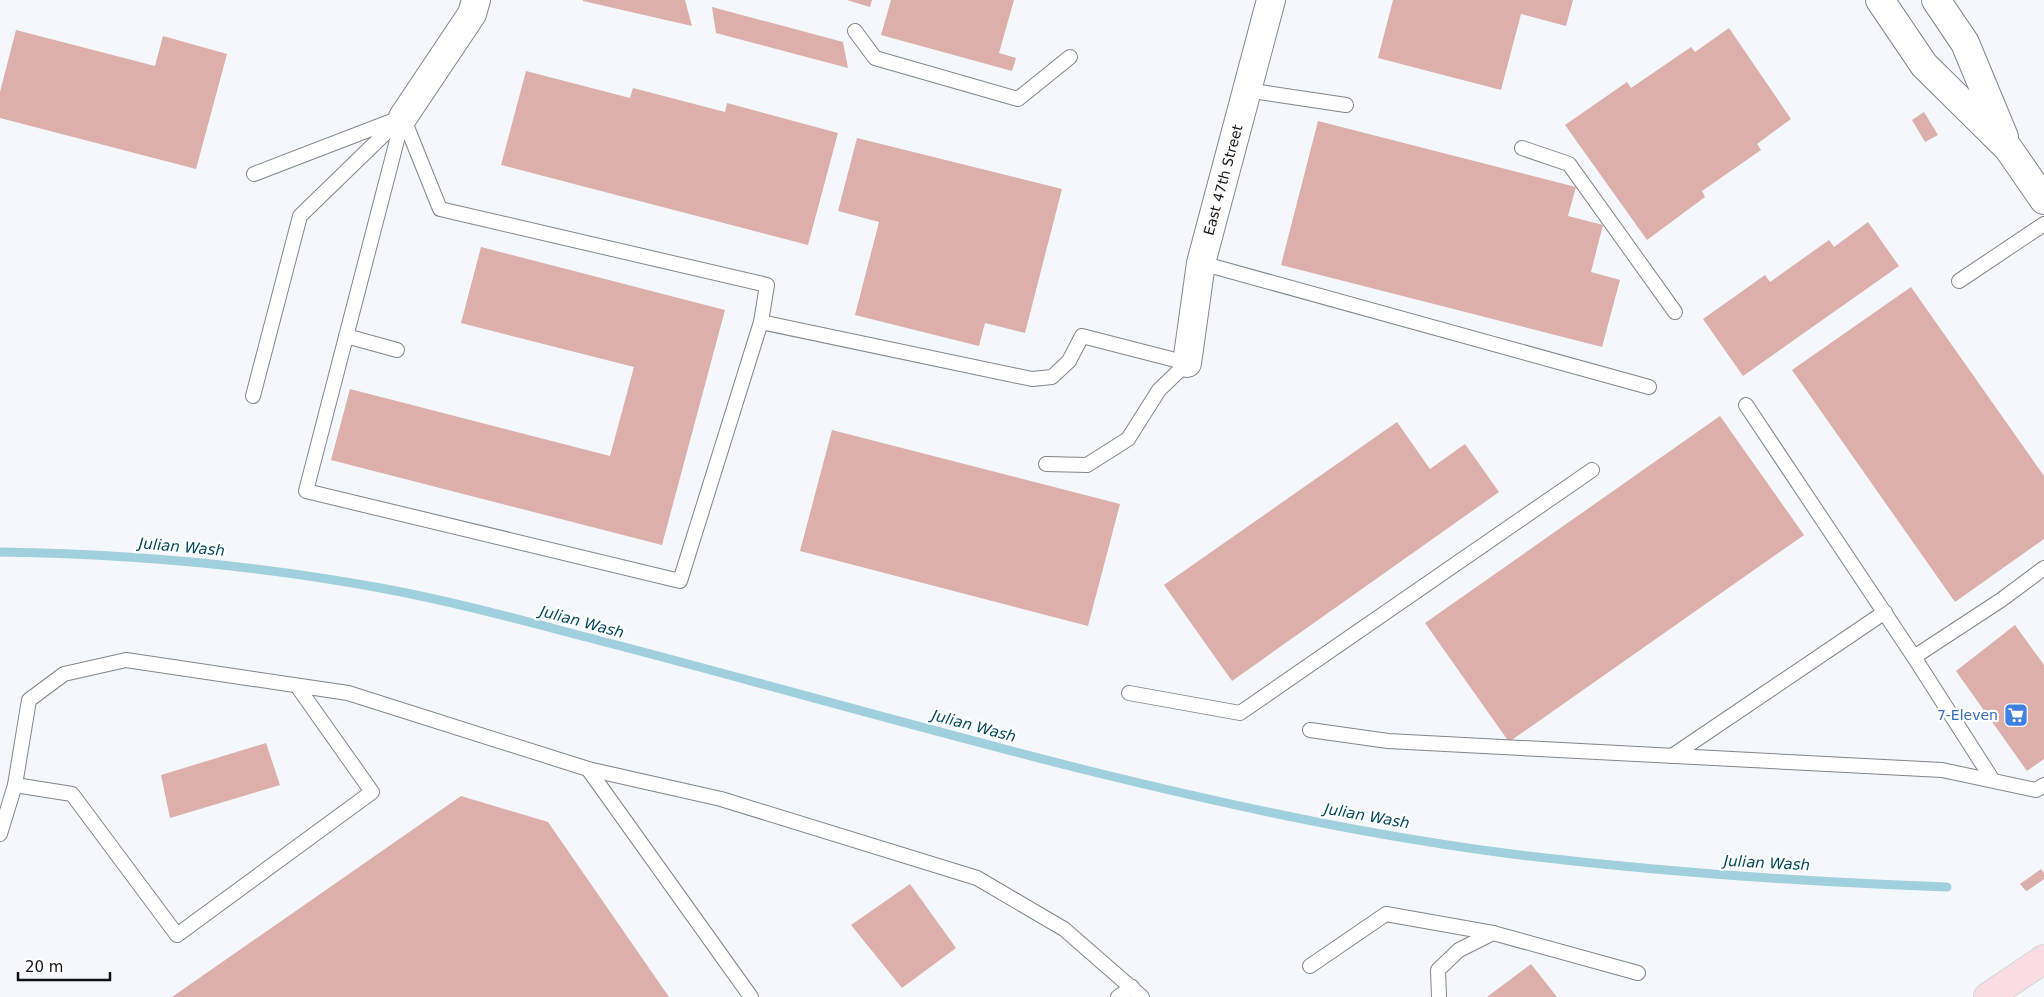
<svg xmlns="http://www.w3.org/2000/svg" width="2044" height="997" font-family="'DejaVu Sans',sans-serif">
<rect width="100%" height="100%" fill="#f4f8fc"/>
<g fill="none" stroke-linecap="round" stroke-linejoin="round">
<path stroke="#a0cfde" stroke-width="9" d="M0,552c130,2 259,13 386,37 75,14 149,35 223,54 161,42 320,88 481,128 142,35 285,66 430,84 142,17 285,27 427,32"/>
</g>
<g fill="#dcafaa">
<polygon points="583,0 685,0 692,26 583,1"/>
<polygon points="847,0 872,0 870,7"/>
<polygon points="891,0 1014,0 999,53 1016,58 1012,71 881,35"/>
<polygon points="1393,0 1573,0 1566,26 1521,14 1501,90 1378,58"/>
<polygon points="712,7 843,42 848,68 716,33"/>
<polygon points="1729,28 1791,119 1757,144 1761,150 1702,191 1705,197 1647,240 1565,125 1627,82 1631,88 1691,47 1695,52"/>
<polygon points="16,30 155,66 163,36 227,54 196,169 0,118 0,92"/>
<polygon points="526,71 630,98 633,88 725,112 727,103 838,133 808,245 501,165"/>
<polygon points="1924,112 1938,135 1925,142 1912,120"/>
<polygon points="1318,121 1576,187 1568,216 1603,225 1591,272 1620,280 1602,347 1281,265"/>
<polygon points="857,138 1062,189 1025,333 985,323 979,346 855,315 879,222 838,211"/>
<polygon points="1868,222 1899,266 1743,376 1703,319 1765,275 1770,282 1829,240 1834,247"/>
<polygon points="481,247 725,310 662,545 331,460 350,389 610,456 634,367 461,323"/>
<polygon points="1911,287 2044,476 2044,539 1955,602 1792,370"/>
<polygon points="1720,416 1804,535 1509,742 1425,623"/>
<polygon points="1397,422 1430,469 1465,444 1499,492 1232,681 1164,585"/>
<polygon points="832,430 1120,504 1088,626 800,551"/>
<polygon points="2015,625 2044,665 2044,759 2027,771 1956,671"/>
<polygon points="266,743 280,785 170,818 161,775"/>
<polygon points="461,796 548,822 669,997 172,997"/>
<polygon points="2041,869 2044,873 2044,879 2027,891 2025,890 2020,884"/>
<polygon points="910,884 956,948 902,988 851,925"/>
<polygon points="1531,964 1557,997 1487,997"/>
</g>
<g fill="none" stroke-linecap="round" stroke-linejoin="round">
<g stroke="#82868a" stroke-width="16">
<g id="service">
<polyline points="855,31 875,58 1018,99 1070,57"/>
<polyline points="1246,90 1346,105"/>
<polyline points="403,117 306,491 680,581 761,322 1032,379 1052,377 1069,361 1082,336 1187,363"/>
<polyline points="403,117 440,209 767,285 761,322"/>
<polyline points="1522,148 1569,164 1675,312"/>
<polyline points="254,174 397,119"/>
<polyline points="1201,263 1649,387"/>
<polyline points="1959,281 2044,224"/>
<polyline points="346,336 397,350"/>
<polyline points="253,396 300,216 402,117"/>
<polyline points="1746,405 1914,657 2001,600 2044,568"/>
<polyline points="1046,464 1087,465 1128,439 1159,390 1187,363"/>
<polyline points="1914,657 1992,779"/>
<polyline points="1129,693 1240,713 1592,470"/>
<polyline points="1310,730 1388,741 1942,770 2036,790 2044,785"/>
<polyline points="1672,756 1885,612"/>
<polyline points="588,769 751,997"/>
<polyline points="15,785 72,794 177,935 372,792 297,686"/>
<polyline points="0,834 15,785 29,700 64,674 126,660 348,693 588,769 721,799 977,878 1064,929 1142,997"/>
<polyline points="1310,966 1386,914 1493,933"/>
<polyline points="1118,997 1132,987"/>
<polyline points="1439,997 1438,970 1459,950 1493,933 1638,973"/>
</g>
</g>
<g stroke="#82868a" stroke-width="30">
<g id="minor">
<polyline points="403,117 472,14 476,0"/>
<polyline points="1187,363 1201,263 1271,0"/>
</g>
</g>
<g stroke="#82868a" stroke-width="30">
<g id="secondary">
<polyline points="1880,0 1924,65 2008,148 2044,200"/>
<polyline points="1936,0 1965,43 2004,137"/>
</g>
</g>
<g stroke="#d4d4d5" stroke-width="30">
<polyline id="primary" points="1988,997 2044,959"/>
</g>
<use href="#service" stroke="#fff" stroke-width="14"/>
<use href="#minor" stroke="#fff" stroke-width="28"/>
<use href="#secondary" stroke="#fff" stroke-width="28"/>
<use href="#primary" stroke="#fadde3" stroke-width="28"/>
</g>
<defs>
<g id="supermarket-square" transform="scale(1.25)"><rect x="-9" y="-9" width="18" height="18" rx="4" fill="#3f7fe0" stroke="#fff"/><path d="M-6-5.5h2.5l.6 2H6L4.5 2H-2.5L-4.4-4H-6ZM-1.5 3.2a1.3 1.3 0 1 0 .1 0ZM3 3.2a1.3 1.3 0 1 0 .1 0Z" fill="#fff"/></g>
</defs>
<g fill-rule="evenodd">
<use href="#supermarket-square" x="2016" y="715"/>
</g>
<g text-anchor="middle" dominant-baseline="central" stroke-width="4.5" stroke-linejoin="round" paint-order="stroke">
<g font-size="14" fill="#101113" stroke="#fff">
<text transform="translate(1223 180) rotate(-75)">East 47th Street</text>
</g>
<g font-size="14" fill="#366cbe" stroke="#fff" text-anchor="end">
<text x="1998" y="715">7-Eleven</text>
</g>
<g font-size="15" font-style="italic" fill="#014959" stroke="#fff">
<text transform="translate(182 547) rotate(5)">Julian Wash</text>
<text transform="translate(582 622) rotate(15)">Julian Wash</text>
<text transform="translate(974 726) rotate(15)">Julian Wash</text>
<text transform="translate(1367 816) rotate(10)">Julian Wash</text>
<text transform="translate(1767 863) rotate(3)">Julian Wash</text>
</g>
</g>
<path d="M18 972v8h92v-8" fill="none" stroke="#101113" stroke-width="2.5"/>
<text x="25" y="972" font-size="15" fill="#101113" stroke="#ffffff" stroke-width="4" paint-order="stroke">20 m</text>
</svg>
